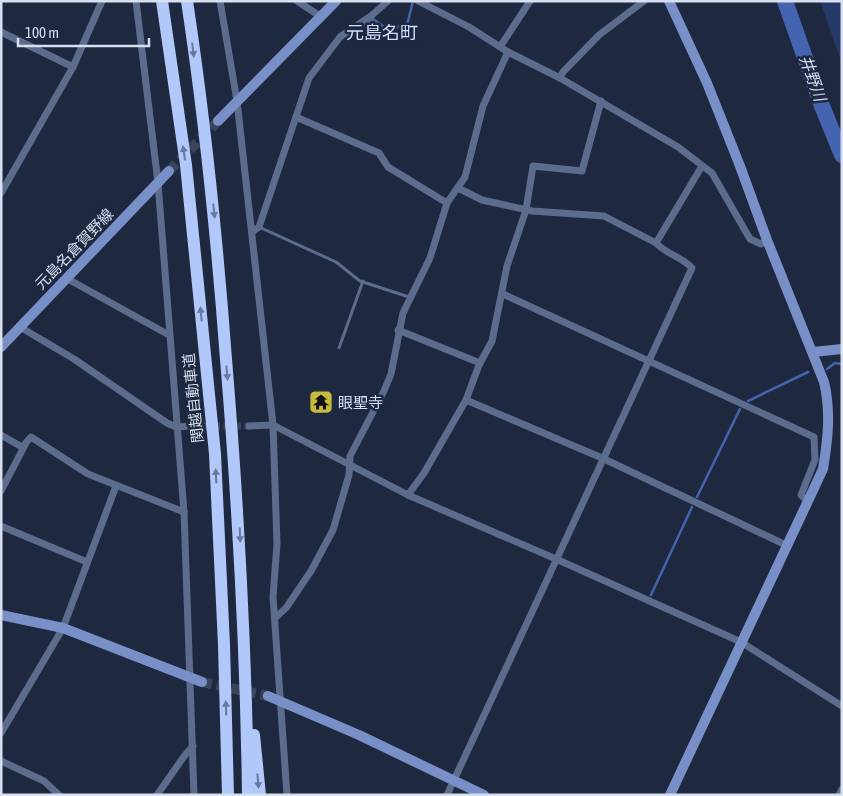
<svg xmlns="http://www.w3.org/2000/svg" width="843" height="796" font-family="'Asap Condensed','Noto Sans JP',sans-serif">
<rect width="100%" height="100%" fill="#1e2940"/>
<polygon fill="#253969" points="820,1 842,1 842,64"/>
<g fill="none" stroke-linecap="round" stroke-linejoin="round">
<g stroke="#4464b0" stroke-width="2.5">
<polyline points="357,30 373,19 391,32 400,25 407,25 413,1"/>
<polyline points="827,369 835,363 842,364"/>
<polyline points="748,401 808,372"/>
<polyline points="697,497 740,409"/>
<polyline points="651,595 692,507"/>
</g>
<polyline stroke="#4464b0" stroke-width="16" points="785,1 822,106 842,155"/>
<polyline stroke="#3a445a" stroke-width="7" stroke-dasharray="7 3.5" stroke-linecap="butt" points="192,426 249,426"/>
<g stroke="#3a445a" stroke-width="10" stroke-dasharray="10 5" stroke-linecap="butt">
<polyline points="169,171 218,121"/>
<polyline points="202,682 268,696"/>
</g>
<g stroke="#5c6c8d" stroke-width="3">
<polyline points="259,227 336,262 360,281 409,297"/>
<polyline points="339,348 363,281"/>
</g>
<g stroke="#5c6c8d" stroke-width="7">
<polyline points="136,1 158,183 184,512 194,795"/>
<polyline points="220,1 237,101 273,425 277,544 273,597 287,795"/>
<polyline points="297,1 320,16"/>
<polyline points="418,1 469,27 508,52 560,78 678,147 712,173 750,239 761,244 767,240"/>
<polyline points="1,32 73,67"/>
<polyline points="500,47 530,1"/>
<polyline points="560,78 563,72 599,35 644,1"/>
<polyline points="296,117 379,153 388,167 447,203"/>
<polyline points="458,188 482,200 532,211 604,216 656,243"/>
<polyline points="1,193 73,67 102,1"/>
<polyline points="252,232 259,227 309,78 340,37 371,16 388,1"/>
<polyline points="66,278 169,335"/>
<polyline points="503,294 814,437 815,460 801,495 808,502"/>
<polyline points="20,327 74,359 167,423 176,427 192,426"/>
<polyline points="398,330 480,363"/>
<polyline points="466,400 602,458 788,546"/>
<polyline points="249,426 273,425 408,495 556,559 741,642 842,706"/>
<polyline points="1,435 22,447 31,437 88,474 184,512"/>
<polyline points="1,491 25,445"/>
<polyline points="408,495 424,473 466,400 479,365 492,341 507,266 526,210 533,166 582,171 601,101"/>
<polyline points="1,526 87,562"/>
<polyline points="275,618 286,608 311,571 333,530 349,475 350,456 384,391 391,374 403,313 430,258 447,203 465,177 483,106 508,52"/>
<polyline points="1,733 63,628 116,486"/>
<polyline points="1,761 44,781 59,795"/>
<polyline points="157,795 185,755 193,746"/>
<path d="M447,795l245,-527c-10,-11 -26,-14 -36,-25l46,-77"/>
<polyline points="839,795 842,789"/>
</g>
<g stroke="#7890c7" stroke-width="10">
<path d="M669,1l38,82 33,83 27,74 57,142c7,29 4,57 -1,87l-153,326"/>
<polyline points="218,121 336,1"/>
<polyline points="1,347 169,171"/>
<polyline points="813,352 842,349"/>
<polyline points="1,615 63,628 202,682"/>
<polyline points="268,696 359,735 484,795"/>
</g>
<g stroke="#b1c8fb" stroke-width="12">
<polyline points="162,1 186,165 215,454 224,645 228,795"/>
<path d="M187,1c18,119 30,238 39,358 12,145 20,290 22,436"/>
<polyline points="254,735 260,795"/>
</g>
</g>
<defs><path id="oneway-solid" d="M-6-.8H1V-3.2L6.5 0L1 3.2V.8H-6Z" transform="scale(1.25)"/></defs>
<g fill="#68789e">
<use href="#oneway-solid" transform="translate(193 50) rotate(83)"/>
<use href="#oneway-solid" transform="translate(184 153) rotate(-98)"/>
<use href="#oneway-solid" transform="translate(214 211) rotate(84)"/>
<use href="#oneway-solid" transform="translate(201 314) rotate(-96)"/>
<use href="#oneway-solid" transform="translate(227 373) rotate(85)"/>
<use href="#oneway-solid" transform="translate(216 476) rotate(-93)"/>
<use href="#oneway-solid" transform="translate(240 535) rotate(88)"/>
<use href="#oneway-solid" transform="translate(226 708) rotate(-92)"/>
<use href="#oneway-solid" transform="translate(258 781) rotate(85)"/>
</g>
<defs>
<g id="temple-square" transform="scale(1.25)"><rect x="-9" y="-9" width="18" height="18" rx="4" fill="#c6bc3c" stroke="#1e2940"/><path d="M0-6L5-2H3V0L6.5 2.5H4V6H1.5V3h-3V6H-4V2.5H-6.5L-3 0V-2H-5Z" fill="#111"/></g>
</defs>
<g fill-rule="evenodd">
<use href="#temple-square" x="321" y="402"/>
</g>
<g text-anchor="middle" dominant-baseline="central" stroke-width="5" stroke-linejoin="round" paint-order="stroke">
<g font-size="15" fill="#d8dfef" stroke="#1e2940">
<text transform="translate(74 249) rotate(-46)">元島名倉賀野線</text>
<text transform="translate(193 398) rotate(-96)">関越自動車道</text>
</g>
<g font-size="15" fill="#d8dfef" stroke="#1e2940" text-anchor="start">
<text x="338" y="402">眼聖寺</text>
</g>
<g font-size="16" font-style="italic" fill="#d1dcf1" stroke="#1e2940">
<text transform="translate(813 78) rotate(70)">井野川</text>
</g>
<g font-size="18" fill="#ceddfd" stroke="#1e2940">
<text x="382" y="32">元島名町</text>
</g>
</g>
<rect width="843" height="796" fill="none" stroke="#d8dfef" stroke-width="5"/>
<path d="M18 38v8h131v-8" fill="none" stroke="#d8dfef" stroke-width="2.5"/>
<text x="25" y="38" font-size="15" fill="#d8dfef" stroke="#1e2940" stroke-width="4" paint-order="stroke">100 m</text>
</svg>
